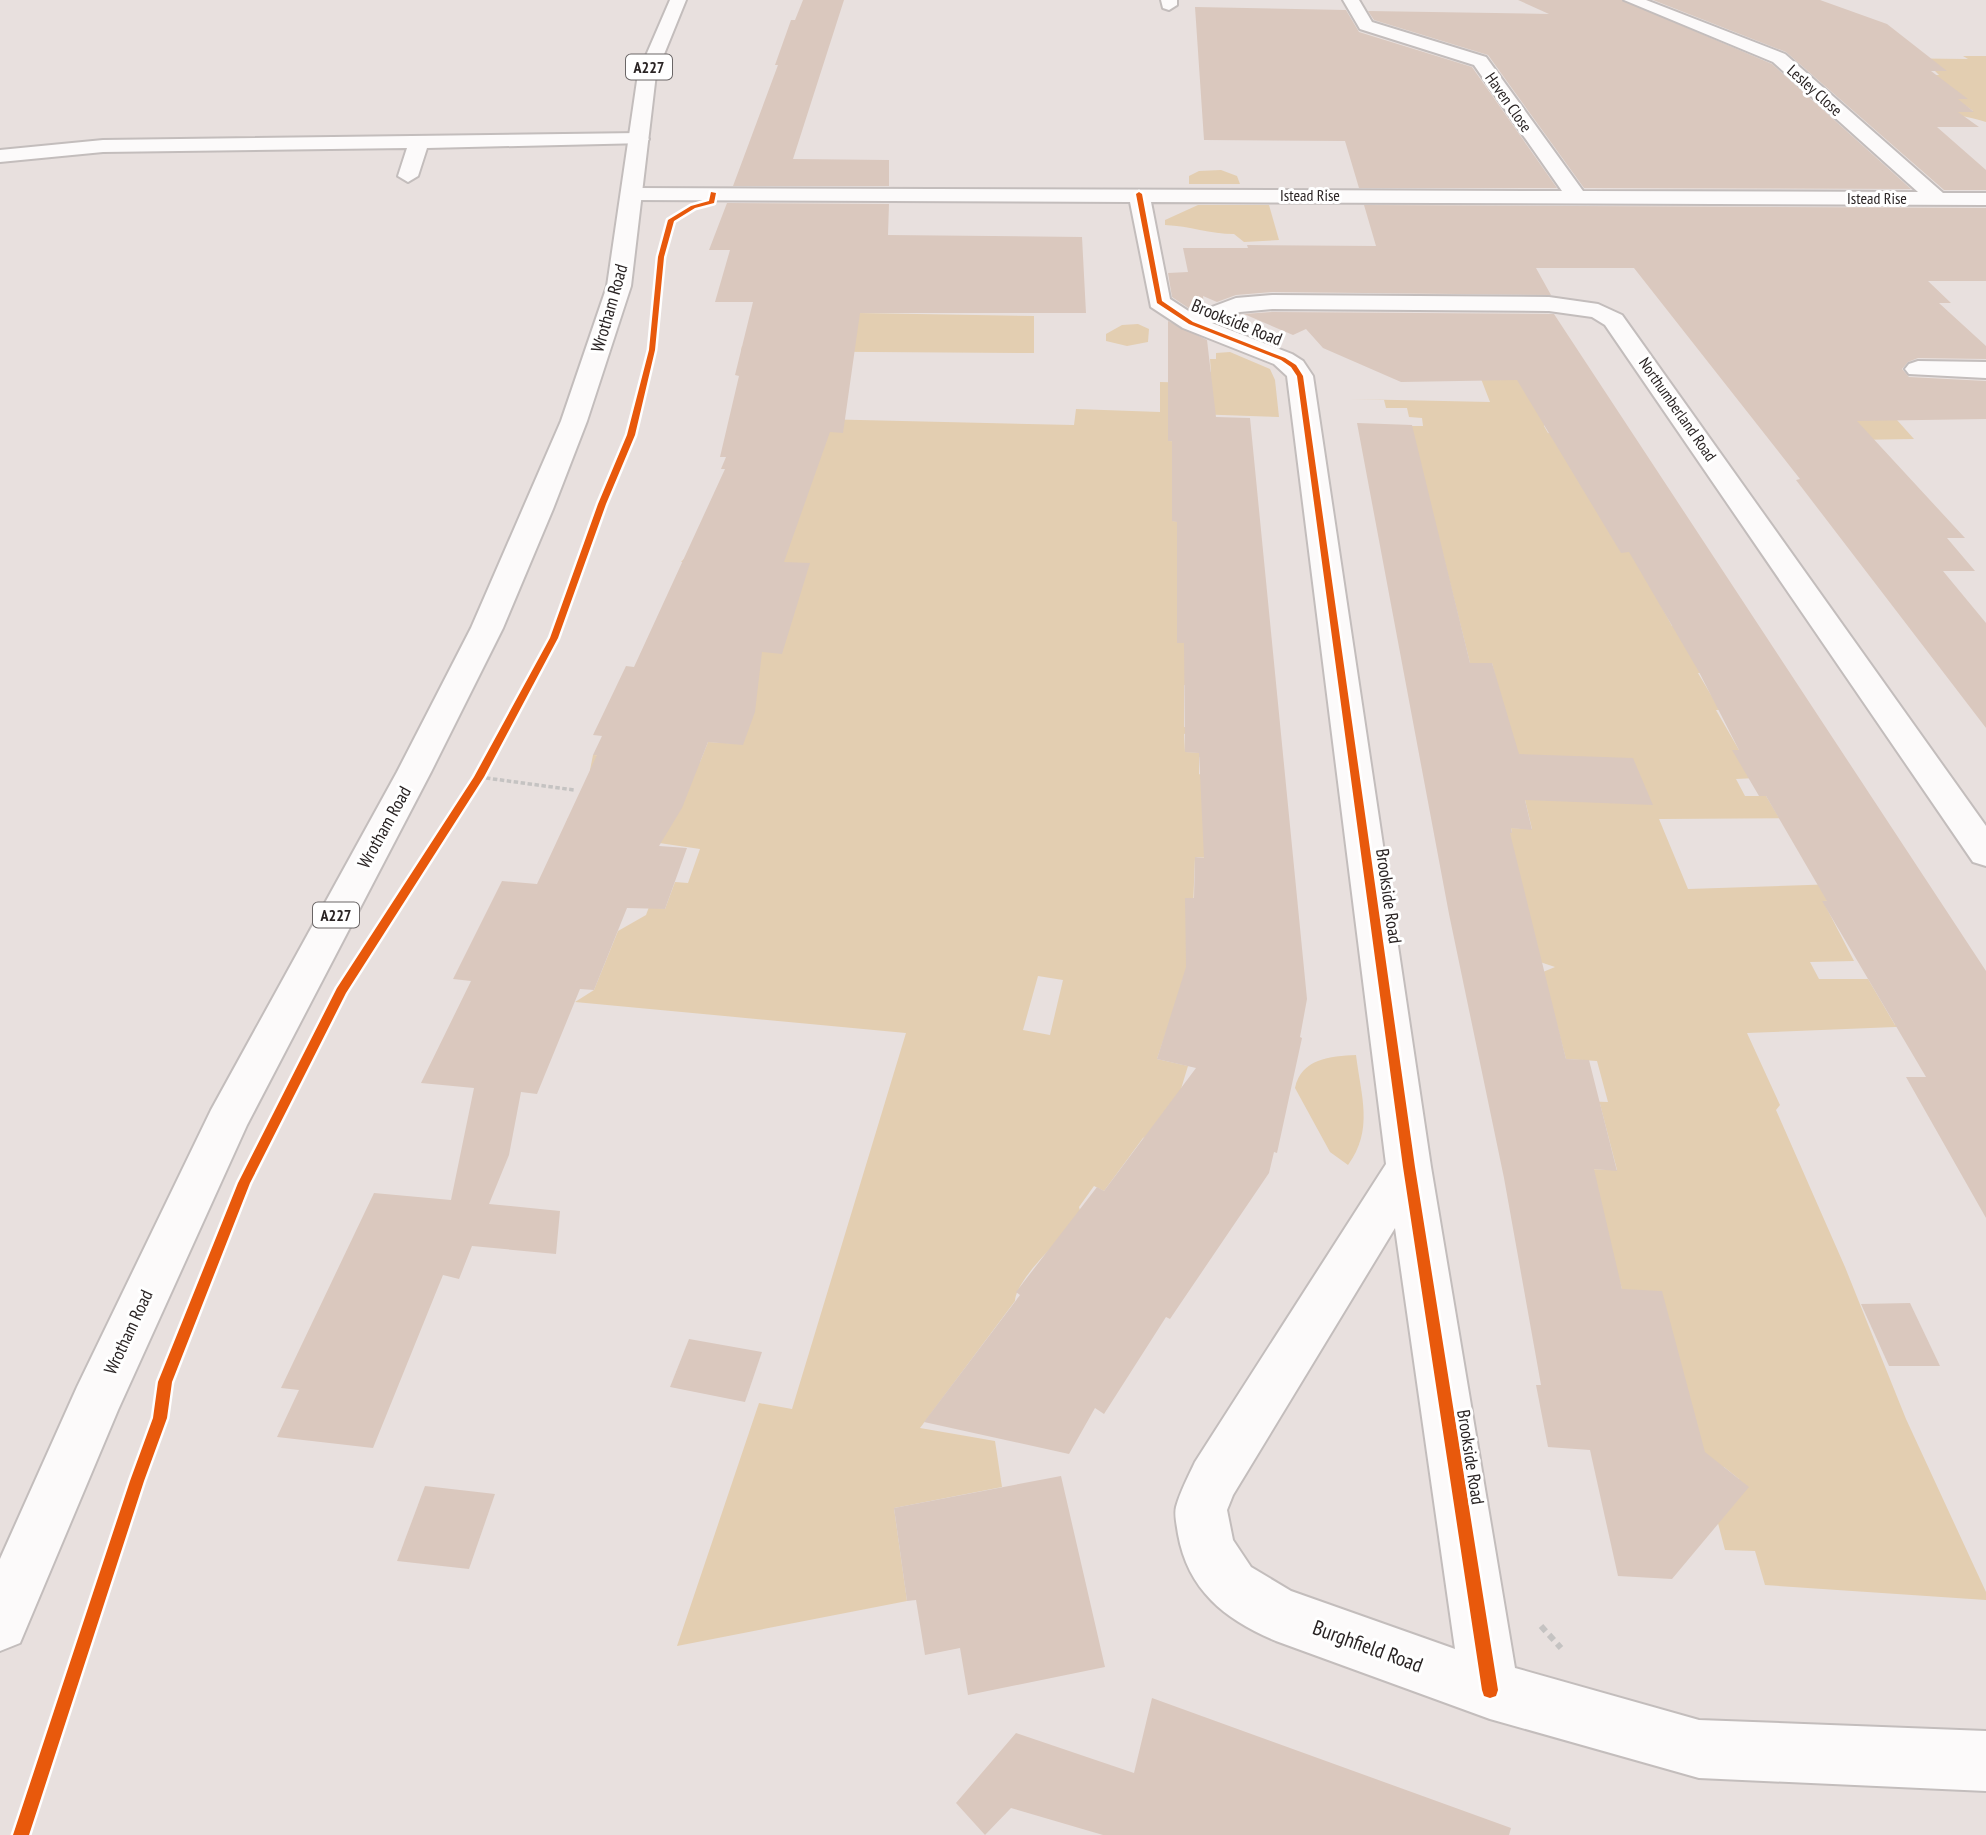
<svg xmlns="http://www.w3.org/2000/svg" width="1986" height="1835" font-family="'PT Sans Narrow',sans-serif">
<rect width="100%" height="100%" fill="#e8e0de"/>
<g fill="#e3ceb1" fill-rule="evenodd">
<path d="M1963,56h23v66c-18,-6 -36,-8 -57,-8l44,-3 -7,-5h-15l-41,-31h29l-8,-8 -53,-9 90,1z"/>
<polygon points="1221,170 1237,176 1240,184 1189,184 1189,176 1199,171"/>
<path d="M1198,205h71l10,35 -35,2 -10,-8c-24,0 -44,-8 -69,-9v-5z"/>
<polygon points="859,313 1034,316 1034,353 741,351 742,346 806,346"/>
<polygon points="1138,324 1149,329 1148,342 1127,346 1106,341 1106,334 1122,325"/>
<path d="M1230,352l40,17 5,11 4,37 -86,-3 -25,27 25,1 -21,79 25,2 6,163 -19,-1v42l21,2 -21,5 1,18 21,1v4h-7v17l8,4 2,80 -14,-1 -4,101 -34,101 31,7 -18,59 -27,13 -39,53 -10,-5 -15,21 3,10c-17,18 -66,61 -67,84l-95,127 75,13 7,46 -108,21 13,93 -230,45 82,-243 33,6 114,-376 -331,-31 19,-12 24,-59 28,-16 3,-8 16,2 10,-27 13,1 12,-34 -136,-20 4,-11 60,4 19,-48 -57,-4 3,-15 107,7 8,-20 35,2 4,-178 -66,-4 137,-143 256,6 2,-16 84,3v-30l36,1 -1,-11h16l-1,-13h6v-6zM1038,976l25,4 -13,55 -27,-5z"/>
<polygon points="1561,369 1544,426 1548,433 1553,434 1621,552 1632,552 1672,626 1686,626 1715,672 1698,673 1717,705 1780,709 1716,710 1739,750 1733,750 1756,778 1736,779 1745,796 1766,796 1778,816 1831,818 1659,819 1688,889 1838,884 1883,899 1823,901 1854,961 1810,962 1819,979 1868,979 1895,1025 1920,1026 1747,1033 1780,1105 1776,1110 1845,1267 1906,1419 1986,1592 1986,1600 1765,1585 1755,1551 1725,1550 1713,1504 1739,1479 1724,1467 1600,1459 1622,1289 1587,1169 1617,1170 1600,1104 1576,1101 1608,1102 1597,1061 1566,1059 1543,972 1555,967 1540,962 1485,831 1512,833 1511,828 1532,829 1492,663 1470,663 1411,426 1423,426 1422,418 1409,417 1407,408 1386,408 1384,400 1350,399 1490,402 1478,371"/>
<polygon points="1888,410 1914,439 1852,440 1847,419"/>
<path d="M1356,1055c5,41 18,75 -8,110l-18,-13 -35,-64c6,-29 35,-32 61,-33z"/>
</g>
<g fill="#dac8be">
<polygon points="803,0 844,0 793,159 889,160 889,186 733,186 778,65 775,65 791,20 795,20"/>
<polygon points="1518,0 1622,0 1772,64 1911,189 1584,188 1488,55 1374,20 1368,11 1549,14"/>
<polygon points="1653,0 1820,0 1887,24 1947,71 1931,71 1968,99 1958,99 1974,112 1958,112 1979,127 1937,127 1986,170 1986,190 1944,190 1786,52"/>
<polygon points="1195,7 1346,10 1359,32 1472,67 1557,188 1359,188 1345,141 1204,140"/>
<polygon points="727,203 889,204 888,235 1082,237 1086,313 860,313 843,433 830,432 784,562 810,563 782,654 762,652 755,712 743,745 708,742 682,808 659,846 687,848 665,909 627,908 594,990 580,989 537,1094 521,1092 509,1155 489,1204 560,1211 556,1254 472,1246 459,1279 443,1275 373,1448 277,1437 299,1390 281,1388 374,1193 451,1200 474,1088 421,1083 471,981 453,979 502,881 537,884 597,755 593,755 602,736 593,735 626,666 634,667 725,469 721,469 726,457 720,457 739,376 735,375 753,302 715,302 730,250 709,250"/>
<polygon points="1364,205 1986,208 1986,281 1928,281 1951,303 1939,303 1986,346 1986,359 1918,358 1908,362 1902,369 1909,377 1986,381 1986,419 1857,421 1965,538 1947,538 1975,571 1943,571 1986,623 1986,728 1796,480 1800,479 1634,268 1536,268 1551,295 1272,292 1236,295 1217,302 1203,296 1204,307 1193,311 1172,297 1168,273 1188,272 1183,248 1248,248 1247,245 1376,246"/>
<polygon points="1272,312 1554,314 1986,971 1986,1218 1906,1077 1926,1077 1822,901 1827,901 1766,796 1759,796 1732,750 1739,750 1699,672 1629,552 1621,553 1517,380 1401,382 1323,348 1306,329 1293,335 1244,314"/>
<polygon points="1168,321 1207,340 1216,417 1250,418 1307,999 1300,1037 1302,1038 1277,1153 1274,1152 1269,1173 1170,1319 1166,1317 1104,1414 1095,1408 1069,1454 924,1422 1020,1295 1016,1292 1097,1187 1104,1191 1196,1068 1157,1059 1186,967 1185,898 1194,898 1195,857 1204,858 1199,753 1185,752 1184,643 1177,643 1177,522 1172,521 1172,441 1168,441"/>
<polygon points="1357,423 1412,425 1470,663 1492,663 1519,754 1633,758 1653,805 1525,800 1532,830 1511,828 1512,833 1510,833 1566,1059 1589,1060 1617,1171 1594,1169 1622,1289 1662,1291 1705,1452 1749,1487 1672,1579 1618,1576 1590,1450 1548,1447 1536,1385 1541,1385 1504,1178 1449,914"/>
<polygon points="1910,1303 1940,1366 1889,1366 1861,1304"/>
<polygon points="689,1339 762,1352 745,1402 670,1387"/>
<polygon points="1061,1476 1105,1667 968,1695 960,1648 925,1655 916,1600 907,1601 894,1508"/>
<polygon points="425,1486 495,1494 469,1569 397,1561"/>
<polygon points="1152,1698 1511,1828 1509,1835 1103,1835 1011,1808 985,1835 956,1803 1016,1733 1134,1773"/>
</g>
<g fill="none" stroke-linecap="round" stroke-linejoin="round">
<g stroke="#c3bdbc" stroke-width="4">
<g id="minor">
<polygon points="1161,0 1177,0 1177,5 1169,10 1163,8"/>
<path d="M1343,0h16l13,22 114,35 97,134 335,1 -145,-130 -149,-62h22l139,54 158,139h43v12l-835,-3 19,97 23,15 43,-16 36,-3 277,2 49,7 24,11 364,511v40l-13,-4 -368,-537 -13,-8 -43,-6 -277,-2 -32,3 -28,11 80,31 11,7 10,15 118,791 84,501 184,52 287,11v60l-287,-13 -209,-59 -214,-78c-50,-21 -88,-50 -98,-107 -1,-8 -4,-19 -2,-27 4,-15 12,-30 19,-45l191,-298 -99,-788 -13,-12 -91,-36 -32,-21 -21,-105 -497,-2 -10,-6 10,-6 929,3 -88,-126 -114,-36zM1395,1228l60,421 -164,-58 -40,-24 -18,-27 -6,-30 6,-15z"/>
<polygon points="639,133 649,139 646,143 427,148 418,176 408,182 398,176 407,148 103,152 0,162 0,150 103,140"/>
<polygon points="1918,361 1986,362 1986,378 1909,374 1905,369 1909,364"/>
</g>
</g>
<g stroke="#c3bdbc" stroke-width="4">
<polygon id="major" points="670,0 686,0 656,74 631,286 587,421 553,509 503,628 431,772 247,1125 118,1410 20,1643 0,1651 0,1559 77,1387 211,1110 397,772 471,628 561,421 607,286 638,74"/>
</g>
<polyline stroke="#c5c3c2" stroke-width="3.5" stroke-dasharray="4.5 2.5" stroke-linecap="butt" points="479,777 574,790"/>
<polyline stroke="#c5c3c2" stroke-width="6" stroke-dasharray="7 5" stroke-linecap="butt" points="1541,1626 1561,1648"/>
<use href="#minor" fill="#fcfafa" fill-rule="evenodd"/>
<use href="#major" fill="#fcfafa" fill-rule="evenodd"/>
<g stroke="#fff" stroke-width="5">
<g id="cycleway">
<polygon points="711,192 716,193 714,203 695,208 674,221 664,257 655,350 635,435 606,504 558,638 484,777 346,993 250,1183 172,1382 167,1418 144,1481 29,1835 13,1835 130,1481 153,1418 158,1382 238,1183 337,988 474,777 550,638 598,504 627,435 649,350 658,257 668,220 691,206 709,201"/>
<polygon points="1139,192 1142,194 1162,301 1193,322 1285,358 1296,365 1303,376 1415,1167 1498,1690 1496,1696 1490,1698 1484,1696 1482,1690 1403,1167 1297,376 1291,367 1281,360 1189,324 1157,303 1136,194"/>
</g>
</g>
<use href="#cycleway" fill="#e8590c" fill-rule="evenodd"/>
</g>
<g text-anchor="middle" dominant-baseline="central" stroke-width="6" stroke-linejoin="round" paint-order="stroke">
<g fill="#fff" stroke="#6a6666" stroke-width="2">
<rect x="626" y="54.5" width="46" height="25" rx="5"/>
<rect x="313" y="902.5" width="46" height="25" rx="5"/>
</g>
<g font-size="16" font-weight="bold" fill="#2a2424">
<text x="649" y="67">A227</text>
<text x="336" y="915">A227</text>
</g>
<g font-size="16" fill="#2a2424" stroke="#fff">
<text transform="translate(1815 90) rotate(42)">Lesley Close</text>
<text transform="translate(1509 102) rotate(55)">Haven Close</text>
<text x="1310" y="195">Istead Rise</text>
<text x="1877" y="198">Istead Rise</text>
<text transform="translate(1678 409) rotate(55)">Northumberland Road</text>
</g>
<g font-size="18" fill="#2a2424" stroke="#fff">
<text transform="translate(609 308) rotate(-74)">Wrotham Road</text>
<text transform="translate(1237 322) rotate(22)">Brookside Road</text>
<text transform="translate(384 827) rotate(-61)">Wrotham Road</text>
<text transform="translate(1389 896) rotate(82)">Brookside Road</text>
<text transform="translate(128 1332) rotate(-65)">Wrotham Road</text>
<text transform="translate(1471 1457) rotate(81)">Brookside Road</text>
</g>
<g font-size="21" fill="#2a2424" stroke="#fff">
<text transform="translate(1368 1646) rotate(20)">Burghfield Road</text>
</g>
</g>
</svg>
